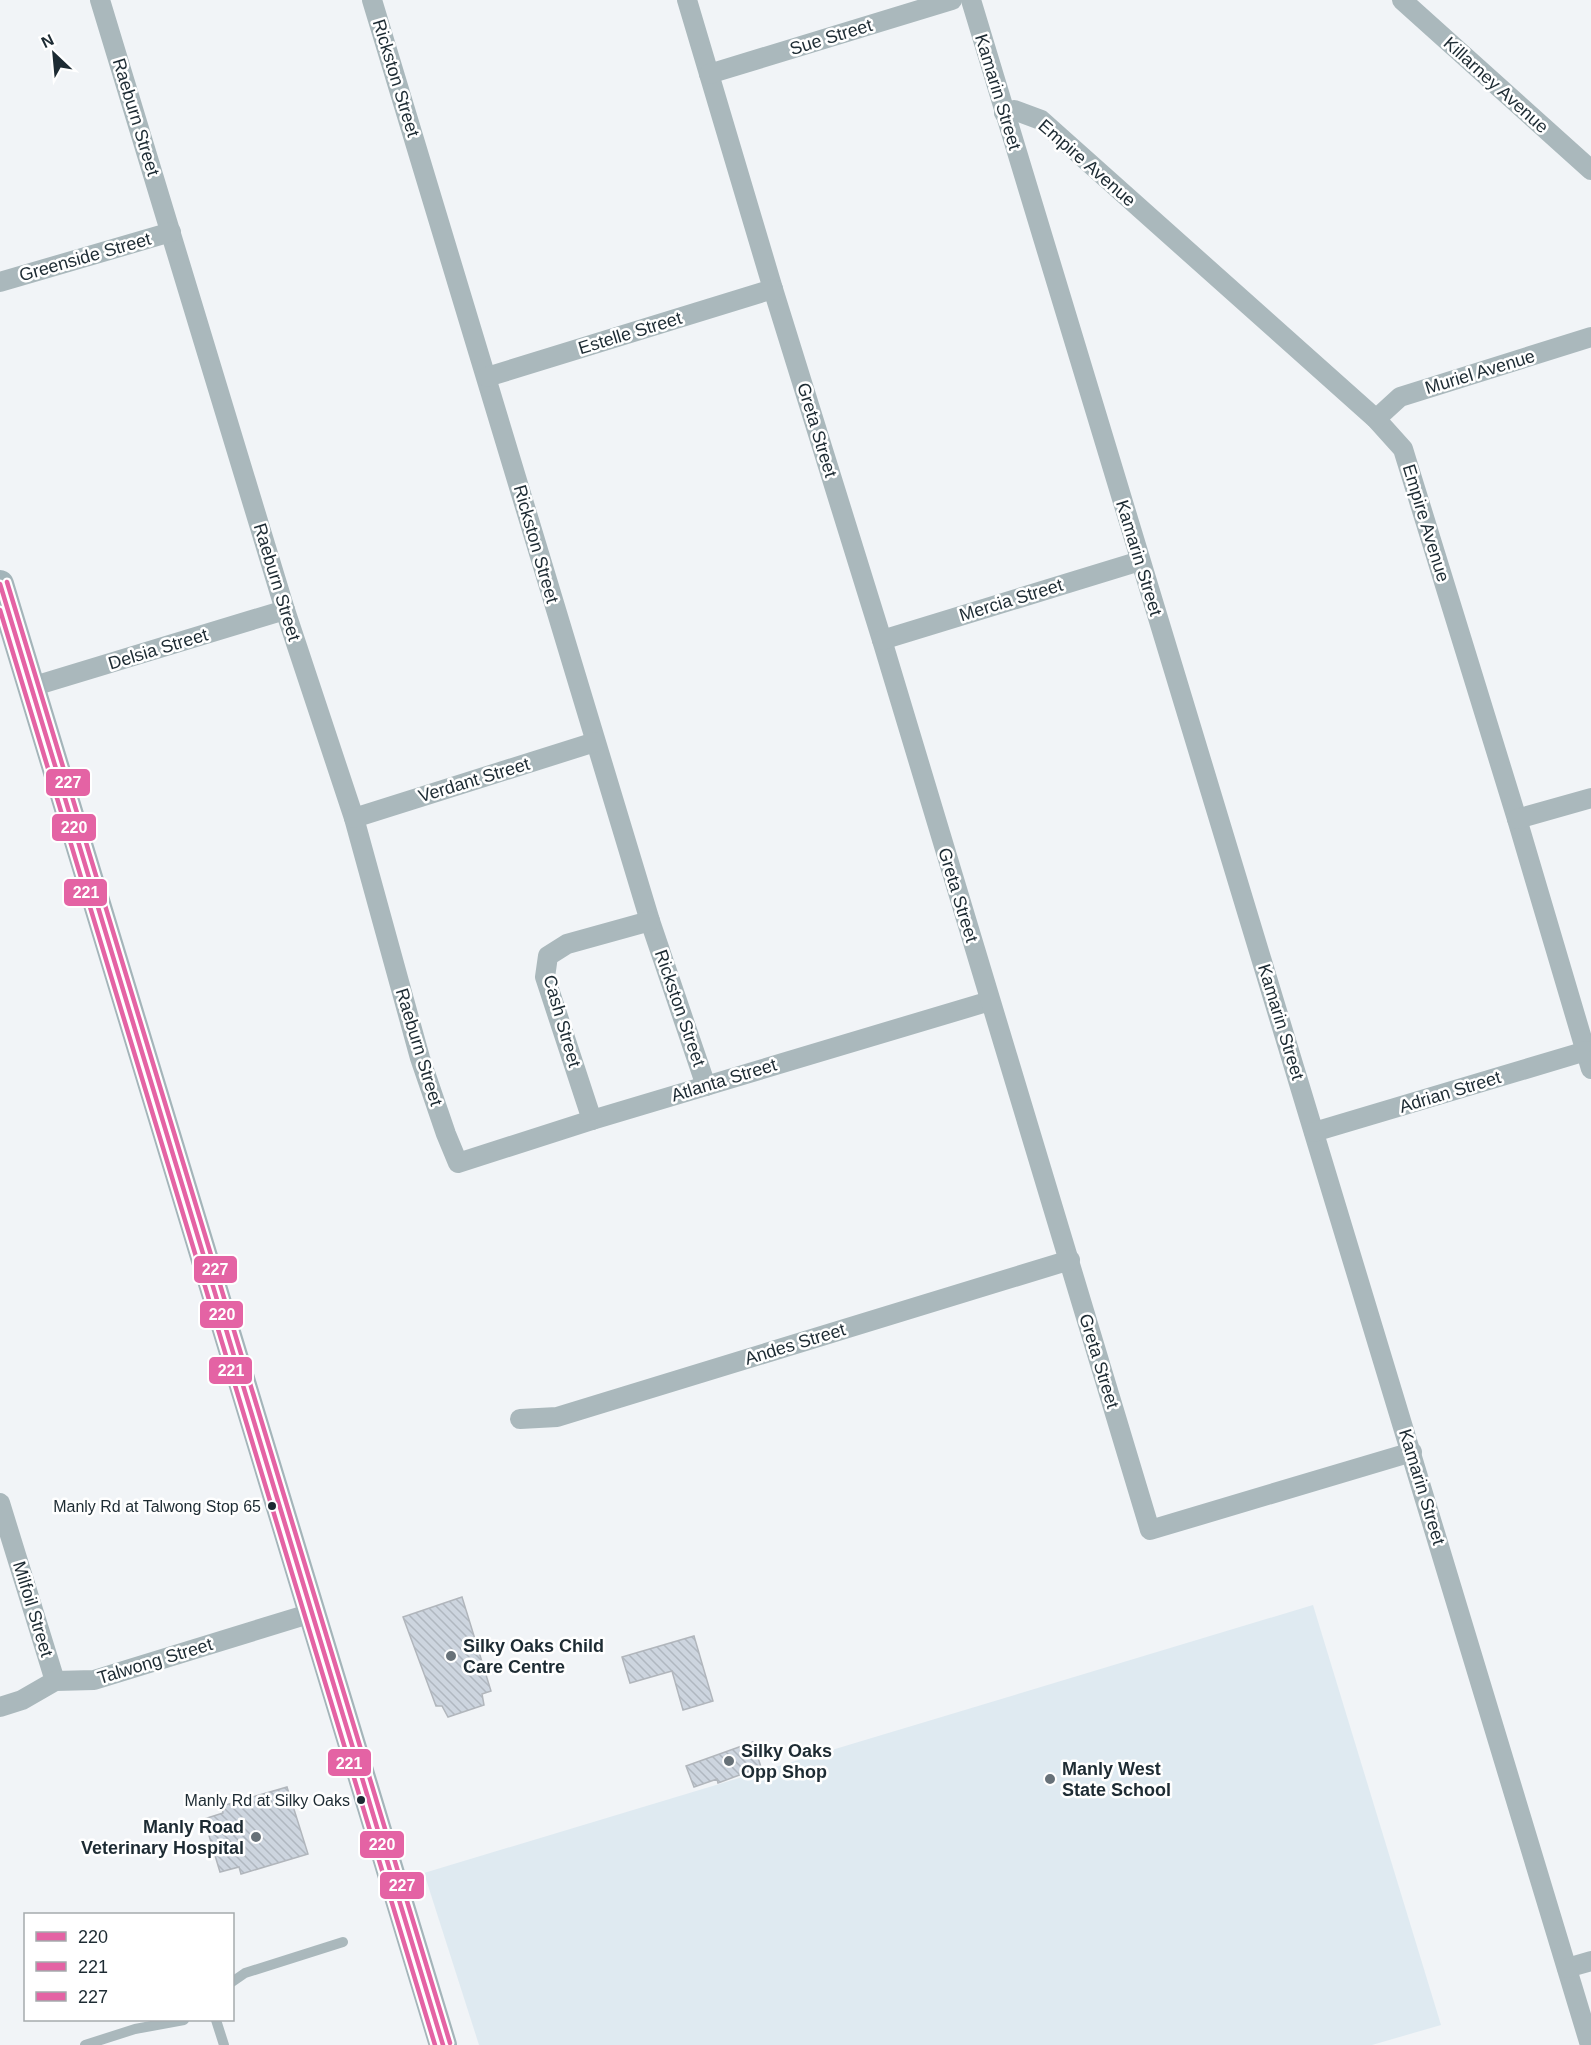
<svg xmlns="http://www.w3.org/2000/svg" width="1591" height="2045" font-family="Arial,sans-serif">
<defs>
<pattern id="building-back-hatch" width="6" height="6" patternUnits="userSpaceOnUse" patternTransform="scale(1.5)"><rect width="6" height="6" fill="#cdd5df"/><path d="M-1 5l2 2M0 0l6 6M5-1l2 2" fill="none" stroke="#b0b7c0"/></pattern>
</defs>
<rect width="100%" height="100%" fill="#f1f4f7"/>
<polygon fill="#dfeaf1" points="1313,1605 1441,2025 1372,2045 479,2045 424,1873"/>
<g fill="url(#building-back-hatch)" stroke="#b1b6bc" stroke-width="1.5">
<polygon points="462,1597 491,1691 482,1694 484,1705 448,1717 442,1706 436,1706 403,1617"/>
<polygon points="694,1636 713,1701 683,1710 672,1671 630,1683 622,1657"/>
<polygon points="753,1742 761,1767 718,1783 717,1779 694,1787 686,1766"/>
<polygon points="287,1787 308,1854 241,1874 239,1867 220,1872 204,1819 223,1813 222,1806"/>
</g>
<g fill="none" stroke-linecap="round" stroke-linejoin="round">
<g stroke="#aab8bc" stroke-width="10">
<polyline points="232,1982 245,1973 343,1942"/>
<polyline points="216,2020 224,2045"/>
<polyline points="85,2045 135,2029 184,2020"/>
</g>
<g stroke="#aab8bc" stroke-width="20">
<polyline points="100,0 285,610 354,818 420,1058 446,1134 458,1163 592,1120 990,1001"/>
<polyline points="372,0 650,921 706,1086"/>
<polyline points="687,0 773,289 882,640 1150,1530 1412,1452"/>
<polyline points="971,0 1590,2045"/>
<polyline points="1402,0 1591,170"/>
<polyline points="709,74 952,0"/>
<polyline points="1004,113 1014,110 1041,120 1376,419 1403,449 1517,819 1591,1069"/>
<polyline points="0,282 171,232"/>
<polyline points="487,377 773,289"/>
<polyline points="1376,419 1400,397 1591,337"/>
<polyline points="882,640 1140,561"/>
<polyline points="31,687 285,610"/>
<polyline points="354,818 595,742"/>
<polyline points="1517,819 1591,798"/>
<polyline points="592,1120 545,977 548,956 567,944 650,921"/>
<polyline points="1314,1132 1586,1051"/>
<polyline points="520,1419 557,1417 1070,1260"/>
<polyline points="0,1503 55,1681"/>
<polyline points="0,1707 22,1700 55,1681 94,1680 312,1613"/>
<polyline points="1567,1968 1591,1961"/>
</g>
<polyline stroke="#a4b5ba" stroke-width="28" points="0,584 443,2045"/>
<g stroke="#fff" stroke-width="9">
<polyline id="bus-1" points="0,584 443,2045"/>
</g>
<g stroke="#fff" stroke-width="9">
<polyline id="bus-2" points="0,610 435,2045"/>
</g>
<g stroke="#fff" stroke-width="9">
<polyline id="bus-3" points="7,582 450,2043"/>
</g>
<use href="#bus-1" stroke="#e463a4" stroke-width="4.5"/>
<use href="#bus-2" stroke="#e463a4" stroke-width="4.5"/>
<use href="#bus-3" stroke="#e463a4" stroke-width="4.5"/>
</g>
<g fill="#1d2b33" stroke="#fff" stroke-width="2">
<circle cx="272" cy="1506" r="5"/>
<circle cx="361" cy="1800" r="5"/>
</g>
<g fill="#677178" stroke="#fff" stroke-width="2">
<circle cx="451" cy="1656" r="6"/>
<circle cx="729" cy="1761" r="6"/>
<circle cx="1050" cy="1779" r="6"/>
<circle cx="256" cy="1837" r="6"/>
</g>
<g text-anchor="middle" dominant-baseline="central" stroke-width="5" stroke-linejoin="round" paint-order="stroke">
<g font-size="16" fill="#1d2b33" stroke="#fff" text-anchor="end">
<text x="261" y="1506">Manly Rd at Talwong Stop 65</text>
<text x="350" y="1800">Manly Rd at Silky Oaks</text>
</g>
<g font-size="18" fill="#1d2b33" stroke="#fff">
<text transform="translate(831 37) rotate(-17)">Sue Street</text>
<text transform="translate(396 78) rotate(73)">Rickston Street</text>
<text transform="translate(1496 85) rotate(42)">Killarney Avenue</text>
<text transform="translate(998 92) rotate(73)">Kamarin Street</text>
<text transform="translate(136 117) rotate(73)">Raeburn Street</text>
<text transform="translate(1087 163) rotate(41)">Empire Avenue</text>
<text transform="translate(85 257) rotate(-16)">Greenside Street</text>
<text transform="translate(630 333) rotate(-17)">Estelle Street</text>
<text transform="translate(1480 372) rotate(-17)">Muriel Avenue</text>
<text transform="translate(817 430) rotate(73)">Greta Street</text>
<text transform="translate(1426 523) rotate(73)">Empire Avenue</text>
<text transform="translate(536 544) rotate(74)">Rickston Street</text>
<text transform="translate(1139 558) rotate(73)">Kamarin Street</text>
<text transform="translate(277 582) rotate(73)">Raeburn Street</text>
<text transform="translate(1011 600) rotate(-17)">Mercia Street</text>
<text transform="translate(158 649) rotate(-17)">Delsia Street</text>
<text transform="translate(474 780) rotate(-17)">Verdant Street</text>
<text transform="translate(958 895) rotate(73)">Greta Street</text>
<text transform="translate(680 1008) rotate(71)">Rickston Street</text>
<text transform="translate(562 1021) rotate(74)">Cash Street</text>
<text transform="translate(1281 1022) rotate(73)">Kamarin Street</text>
<text transform="translate(419 1047) rotate(73)">Raeburn Street</text>
<text transform="translate(724 1080) rotate(-17)">Atlanta Street</text>
<text transform="translate(1450 1092) rotate(-17)">Adrian Street</text>
<text transform="translate(795 1344) rotate(-17)">Andes Street</text>
<text transform="translate(1099 1361) rotate(73)">Greta Street</text>
<text transform="translate(1422 1487) rotate(73)">Kamarin Street</text>
<text transform="translate(33 1609) rotate(73)">Milfoil Street</text>
<text transform="translate(155 1661) rotate(-17)">Talwong Street</text>
</g>
<g font-size="18" font-weight="bold" fill="#1d2b33" stroke="#fff" text-anchor="start">
<text x="463" y="1646">Silky Oaks Child<tspan x="463" dy="21">Care Centre</tspan></text>
<text x="741" y="1751">Silky Oaks<tspan x="741" dy="21">Opp Shop</tspan></text>
<text x="1062" y="1769">Manly West<tspan x="1062" dy="21">State School</tspan></text>
<text x="244" y="1827" text-anchor="end">Manly Road<tspan x="244" dy="21">Veterinary Hospital</tspan></text>
</g>
</g>
<g stroke="#fff" stroke-width="2">
<rect x="45" y="768" width="46" height="29" rx="6" fill="#e463a4"/>
<rect x="51" y="813" width="46" height="29" rx="6" fill="#e463a4"/>
<rect x="63" y="878" width="45" height="29" rx="6" fill="#e463a4"/>
<rect x="193" y="1255" width="45" height="29" rx="6" fill="#e463a4"/>
<rect x="199" y="1300" width="45" height="29" rx="6" fill="#e463a4"/>
<rect x="208" y="1356" width="45" height="29" rx="6" fill="#e463a4"/>
<rect x="327" y="1748" width="45" height="29" rx="6" fill="#e463a4"/>
<rect x="359" y="1830" width="46" height="29" rx="6" fill="#e463a4"/>
<rect x="379" y="1871" width="46" height="29" rx="6" fill="#e463a4"/>
</g>
<g font-size="16" text-anchor="middle" font-weight="bold" fill="#fff">
<text x="68" y="788">227</text>
<text x="74" y="833">220</text>
<text x="86" y="898">221</text>
<text x="215" y="1275">227</text>
<text x="222" y="1320">220</text>
<text x="231" y="1376">221</text>
<text x="349" y="1769">221</text>
<text x="382" y="1850">220</text>
<text x="402" y="1891">227</text>
</g>
<rect x="24" y="1913" width="210" height="108" fill="#ffffff" stroke="#a5aaad" stroke-width="1.5"/>
<rect x="36" y="1932" width="30" height="9" fill="#e463a4" stroke="#a5aaad" stroke-width="1.5"/>
<text x="78" y="1943" font-size="18" fill="#1d2b33">220</text>
<rect x="36" y="1962" width="30" height="9" fill="#e463a4" stroke="#a5aaad" stroke-width="1.5"/>
<text x="78" y="1973" font-size="18" fill="#1d2b33">221</text>
<rect x="36" y="1992" width="30" height="9" fill="#e463a4" stroke="#a5aaad" stroke-width="1.5"/>
<text x="78" y="2003" font-size="18" fill="#1d2b33">227</text>
<g transform="translate(54 54) rotate(334)" stroke="#ffffff" stroke-width="4.5" paint-order="stroke">
<path d="M0-4.5L10 22L0 15L-10 22Z" fill="#1d2b33"/>
<text y="-9" font-size="16" font-weight="bold" text-anchor="middle" fill="#1d2b33">N</text>
</g>
</svg>
